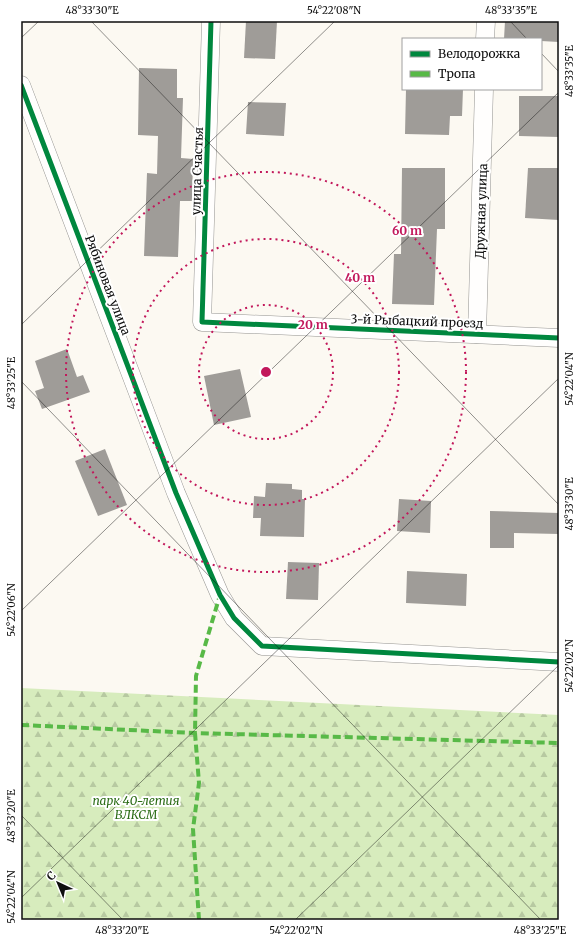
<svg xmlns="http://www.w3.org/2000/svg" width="580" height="941" font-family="Merriweather,serif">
<defs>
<pattern id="forest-firs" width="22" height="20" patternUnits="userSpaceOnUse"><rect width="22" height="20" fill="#d7ecbd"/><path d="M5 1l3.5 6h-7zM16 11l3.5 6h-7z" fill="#b7c9a1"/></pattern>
</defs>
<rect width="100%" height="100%" fill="#fcf9f2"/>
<polygon fill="url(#forest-firs)" points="21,688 559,715 559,920 21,920"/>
<g fill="#9f9c98">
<polygon points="246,21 277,21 275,59 244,58"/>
<polygon points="505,21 559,21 559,42 541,41 541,39 504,39"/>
<polygon points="139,68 177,69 177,98 183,98 181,158 193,159 192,201 180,201 178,257 144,256 147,173 157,174 158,136 138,135"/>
<polygon points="406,89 463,89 462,116 450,116 449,135 405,134"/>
<polygon points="519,96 559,96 559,137 519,136"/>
<polygon points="248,102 286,103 284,136 246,134"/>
<polygon points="402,168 445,168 445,229 437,229 434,305 392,304 394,254 401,254"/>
<polygon points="528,168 559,168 559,220 525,218"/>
<polygon points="67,349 77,377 83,375 90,392 42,409 35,391 44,388 35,361"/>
<polygon points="240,369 251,417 214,425 204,376"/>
<polygon points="105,449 127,505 98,516 75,461"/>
<polygon points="266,483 292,484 292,489 302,490 302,499 305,499 304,537 260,536 261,518 253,518 254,496 265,497"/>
<polygon points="399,499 431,501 430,533 397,531"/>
<polygon points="490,511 559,513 559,534 514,533 514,548 490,548"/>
<polygon points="288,562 319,563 318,600 286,599"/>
<polygon points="407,571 467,574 466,606 406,603"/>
</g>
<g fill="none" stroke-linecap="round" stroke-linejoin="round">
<g stroke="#959491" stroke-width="19">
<g id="street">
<polyline points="211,21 202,322 559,338"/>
<polyline points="485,39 486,21"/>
<polyline points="21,85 176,493 220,595 234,618 262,646 559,662"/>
<polyline points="477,334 484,89"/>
</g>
</g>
<use href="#street" stroke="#fffefd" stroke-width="18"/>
<g stroke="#58b947" stroke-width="4" stroke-dasharray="8 4" stroke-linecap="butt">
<polyline points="21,725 195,733 559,743"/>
<polyline points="199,920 193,829 199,783 195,733 196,676 220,595"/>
</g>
<g stroke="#fff" stroke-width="8">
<g id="cycleway">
<polyline points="211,21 202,322 559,338"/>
<polyline points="21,85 176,493 220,595 234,618 262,646 559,662"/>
</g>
</g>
<use href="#cycleway" stroke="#00873e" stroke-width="5"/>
</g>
<path fill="none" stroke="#0e0e0e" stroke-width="1" stroke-opacity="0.45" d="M91,21l468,484M510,21l17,18M21,38l18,-17M541,53l18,19M21,325l314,-304M21,381l520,539M21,611l538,-519M21,815l102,105M21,898l538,-520M295,920l264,-255"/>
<g fill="none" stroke="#c2185b" stroke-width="2" stroke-dasharray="2 4">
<circle cx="266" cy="372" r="67"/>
<circle cx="266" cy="372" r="133"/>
<circle cx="266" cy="372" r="200"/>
</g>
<g text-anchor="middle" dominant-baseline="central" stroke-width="4" stroke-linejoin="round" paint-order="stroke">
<g font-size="12" fill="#0e0e0e" stroke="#fff">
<text transform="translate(197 171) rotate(-88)">улица Счастья</text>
<text transform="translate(481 211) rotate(-88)">Дружная улица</text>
<text transform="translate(108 285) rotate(69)">Рябиновая улица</text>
<text transform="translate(417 321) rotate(2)">3-й Рыбацкий проезд</text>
</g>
<g font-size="12" font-style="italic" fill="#2c6d17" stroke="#fff">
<text x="136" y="800">парк 40-летия<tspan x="136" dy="14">ВЛКСМ</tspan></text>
</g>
</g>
<circle cx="266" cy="372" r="6" fill="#c2185b" stroke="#fff" stroke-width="2"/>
<g font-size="12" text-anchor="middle" font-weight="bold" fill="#c2185b" stroke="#fff" stroke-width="4" stroke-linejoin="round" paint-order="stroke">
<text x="407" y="235">60 m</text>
<text x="360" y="282">40 m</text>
<text x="313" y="329">20 m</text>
</g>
<rect width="580" height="941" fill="none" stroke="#ffffff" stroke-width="44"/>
<rect x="402" y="38" width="140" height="52" fill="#ffffff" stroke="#9f9f9f"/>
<rect x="410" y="51" width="20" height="6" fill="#00873e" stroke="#9f9f9f"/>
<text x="438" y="58" font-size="12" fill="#0e0e0e">Велодорожка</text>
<rect x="410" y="71" width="20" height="6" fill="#58b947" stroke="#9f9f9f"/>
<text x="438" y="78" font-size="12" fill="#0e0e0e">Тропа</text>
<g transform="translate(58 883) rotate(316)" stroke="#ffffff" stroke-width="3" paint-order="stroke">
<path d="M0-3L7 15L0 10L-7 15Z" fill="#0e0e0e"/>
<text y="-6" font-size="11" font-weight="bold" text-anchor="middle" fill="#0e0e0e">С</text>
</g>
<rect x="22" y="22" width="536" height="897" fill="none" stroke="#0e0e0e" stroke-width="1.5"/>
<g font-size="10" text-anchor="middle" fill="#0e0e0e">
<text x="92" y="14">48°33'30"E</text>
<text x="334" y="14">54°22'08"N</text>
<text x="511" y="14">48°33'35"E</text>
<text transform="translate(569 71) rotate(-90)" y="4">48°33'35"E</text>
<text transform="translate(569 379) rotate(-90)" y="4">54°22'04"N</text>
<text transform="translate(11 383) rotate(-90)" y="4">48°33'25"E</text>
<text transform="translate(569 504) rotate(-90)" y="4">48°33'30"E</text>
<text transform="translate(11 610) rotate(-90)" y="4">54°22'06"N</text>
<text transform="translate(569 666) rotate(-90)" y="4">54°22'02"N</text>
<text transform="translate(11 816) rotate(-90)" y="4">48°33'20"E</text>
<text transform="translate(11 897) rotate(-90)" y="4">54°22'04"N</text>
<text x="122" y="934">48°33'20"E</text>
<text x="296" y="934">54°22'02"N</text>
<text x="540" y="934">48°33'25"E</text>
</g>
</svg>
